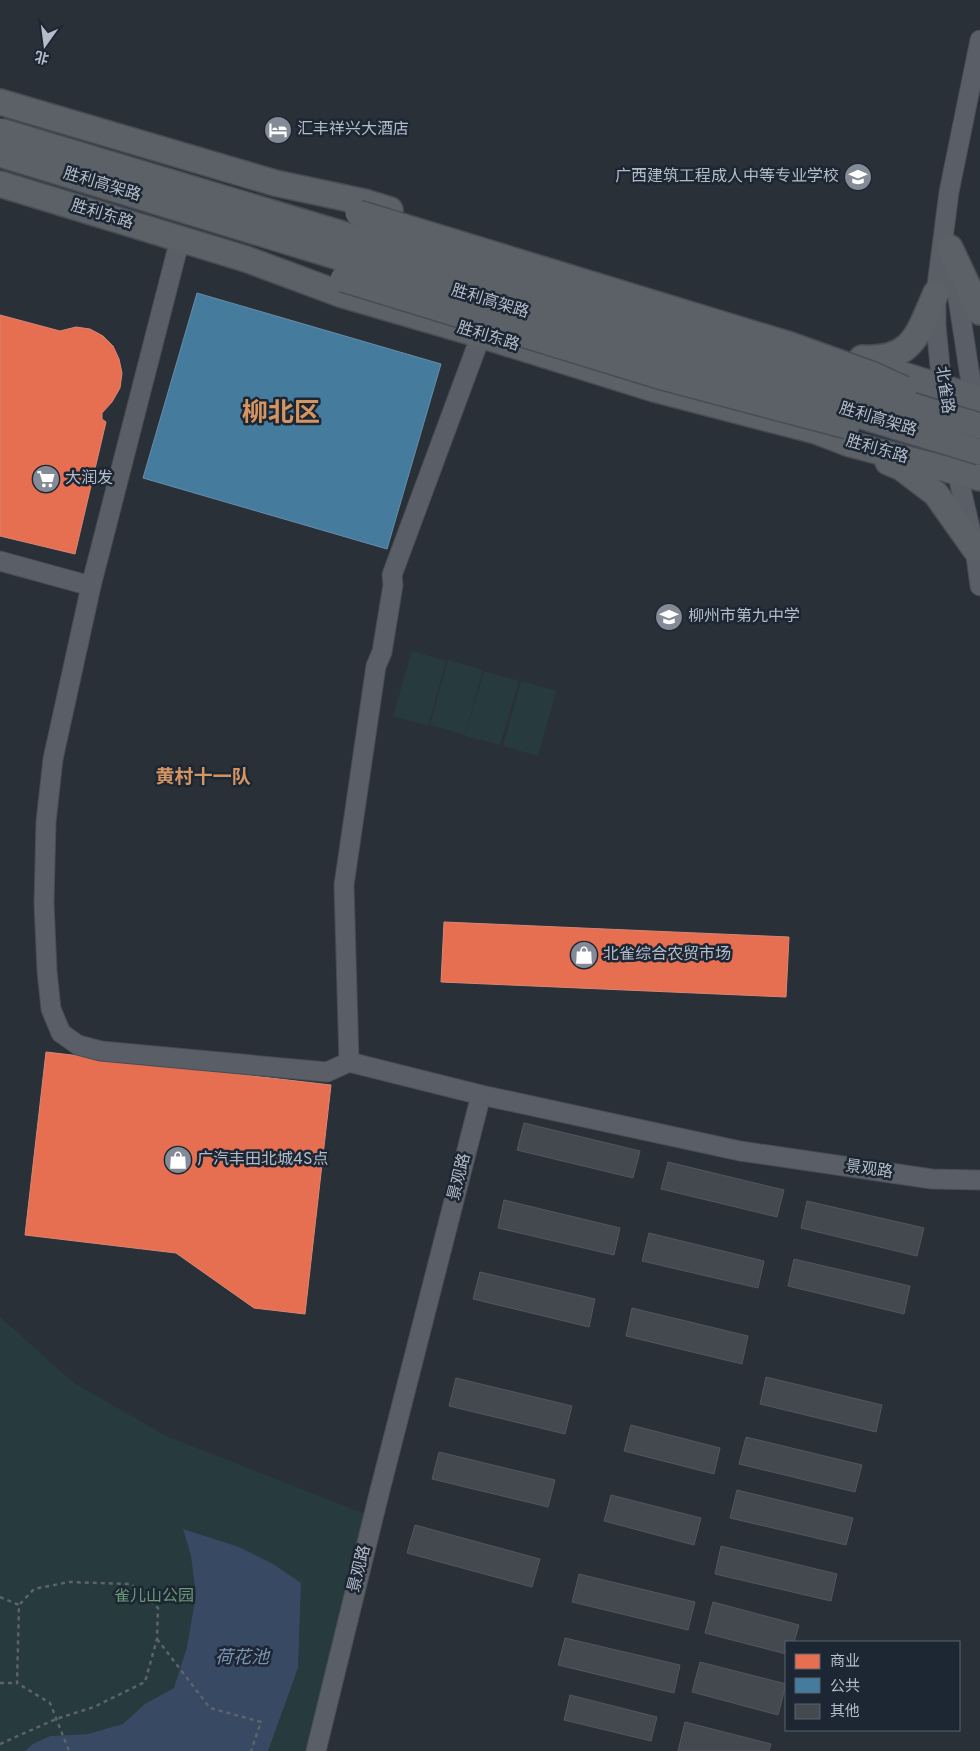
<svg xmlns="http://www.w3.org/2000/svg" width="980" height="1751" font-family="Overpass,'Noto Sans SC',sans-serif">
<rect width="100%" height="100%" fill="#2a3038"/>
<g fill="#273a3e">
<polygon points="412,651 446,661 428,726 393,716"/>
<polygon points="448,660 483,670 465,735 430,725"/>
<polygon points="484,671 519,681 500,745 465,736"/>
<polygon points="521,681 556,691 538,756 503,746"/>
<polygon points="0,1317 74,1383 166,1436 373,1517 316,1751 0,1751"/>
</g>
<polygon fill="#384963" points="183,1529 239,1547 273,1564 301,1583 298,1668 268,1751 25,1751 33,1744 50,1736 88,1734 123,1724 145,1704 174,1688 187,1647 196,1595 191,1556"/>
<g fill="#e76f51" stroke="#d88675">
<polygon points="0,315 60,331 76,327 90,329 103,336 113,346 119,359 122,373 120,388 112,402 102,413 102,419 106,422 75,554 0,536"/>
<polygon points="444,922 789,937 786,997 441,982"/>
<polygon points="46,1052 331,1085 305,1314 254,1308 176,1253 25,1235"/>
</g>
<polygon fill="#457b9d" stroke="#668eaa" points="197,293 441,364 387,549 143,478"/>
<g fill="#444950" stroke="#52575f">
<polygon points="524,1123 640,1151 633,1178 517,1150"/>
<polygon points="668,1162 784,1190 777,1217 661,1189"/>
<polygon points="504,1200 620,1228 614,1255 498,1228"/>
<polygon points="807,1201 924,1228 917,1256 801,1228"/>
<polygon points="649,1233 764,1261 758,1288 642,1261"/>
<polygon points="794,1259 910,1286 904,1314 788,1286"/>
<polygon points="480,1272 595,1299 589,1327 473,1299"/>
<polygon points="632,1308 748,1336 742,1364 626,1336"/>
<polygon points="766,1377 882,1405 876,1432 760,1404"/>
<polygon points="456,1378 572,1406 565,1434 449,1406"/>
<polygon points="631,1425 720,1448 714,1474 624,1451"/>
<polygon points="746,1437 862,1465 855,1492 739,1464"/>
<polygon points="439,1452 555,1480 548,1507 432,1479"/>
<polygon points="737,1490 853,1518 846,1545 730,1518"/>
<polygon points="611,1495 701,1518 694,1545 604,1521"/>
<polygon points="415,1525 540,1559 532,1587 407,1553"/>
<polygon points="721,1546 837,1574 831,1601 715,1574"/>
<polygon points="579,1574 695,1602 688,1630 572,1602"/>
<polygon points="713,1602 799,1625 794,1642 786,1642 786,1654 705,1633"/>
<polygon points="565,1638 680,1665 674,1693 558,1665"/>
<polygon points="700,1662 786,1684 778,1715 692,1692"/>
<polygon points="570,1695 657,1717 651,1741 564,1720"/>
<polygon points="685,1722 771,1744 769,1751 678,1751"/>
</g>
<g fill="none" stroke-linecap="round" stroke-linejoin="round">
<g stroke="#484c53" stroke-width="21">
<g id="minor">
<polyline points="980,40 949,192 936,293 936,325 942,387 957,472 975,549 980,586"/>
<polyline points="180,239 91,586 53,759 46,822 44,903 47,971 51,1009 61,1033 78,1045 101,1051 327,1072 349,1062 481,1095"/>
<polyline points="953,266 975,409"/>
<polyline points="0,561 91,586"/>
<polyline points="349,1062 344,885 376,666 382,652 393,585 392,575 481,335"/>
<polyline points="316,1751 379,1494 481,1095 740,1151 932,1179 980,1180"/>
</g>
</g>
<g stroke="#484c55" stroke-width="28">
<g id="major">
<polyline points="0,102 275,183 364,202 390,210"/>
<polyline points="0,184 246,259 340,294 481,335 654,389 816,431 850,444 980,478"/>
<polyline points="950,248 980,312"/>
<path d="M862,358c52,3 56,-25 74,-65"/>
<polyline points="871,365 942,387 980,400"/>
<polyline points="888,462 902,468 936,494 975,549"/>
</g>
</g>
<g stroke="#5d636a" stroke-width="2.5" stroke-dasharray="4 4" stroke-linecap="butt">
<polyline points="0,1597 19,1605 17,1683 50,1703 69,1751"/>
<polyline points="157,1639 210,1708 261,1722 251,1751"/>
<polyline points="0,1683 17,1683"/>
<polyline points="0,1744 56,1719 94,1707 145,1682 157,1639 158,1608 131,1584 69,1582 34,1589 19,1605"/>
</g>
<use href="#minor" stroke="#5a5e66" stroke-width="19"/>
<use href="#major" stroke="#5c6168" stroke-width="25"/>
<g stroke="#484c55" stroke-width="28" stroke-linecap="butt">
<g id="major-bridge">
<polyline points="0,131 980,426"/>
<polyline points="0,154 980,452"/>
<polyline points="358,213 790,345 871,374 904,389"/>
<polyline points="343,279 666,378 847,426"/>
</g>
</g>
<use href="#major-bridge" stroke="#5c6168" stroke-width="25"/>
</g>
<defs>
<g id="hotel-disc" transform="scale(1.4375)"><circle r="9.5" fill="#848b96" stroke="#1d2633"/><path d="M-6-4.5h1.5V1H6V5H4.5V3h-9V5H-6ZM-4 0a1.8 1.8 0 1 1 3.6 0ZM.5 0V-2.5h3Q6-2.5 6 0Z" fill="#fff"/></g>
<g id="school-disc" transform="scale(1.4375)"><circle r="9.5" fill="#848b96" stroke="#1d2633"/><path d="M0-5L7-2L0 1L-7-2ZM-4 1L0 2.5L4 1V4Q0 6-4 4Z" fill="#fff"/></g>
<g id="supermarket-disc" transform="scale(1.4375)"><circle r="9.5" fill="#848b96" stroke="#1d2633"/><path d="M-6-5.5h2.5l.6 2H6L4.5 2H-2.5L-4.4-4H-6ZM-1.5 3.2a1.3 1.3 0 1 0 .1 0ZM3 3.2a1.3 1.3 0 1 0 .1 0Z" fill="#fff"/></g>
<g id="shop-disc" transform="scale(1.4375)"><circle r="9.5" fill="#848b96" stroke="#1d2633"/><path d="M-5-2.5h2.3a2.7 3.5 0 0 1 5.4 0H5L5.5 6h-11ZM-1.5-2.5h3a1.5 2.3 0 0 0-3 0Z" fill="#fff"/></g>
</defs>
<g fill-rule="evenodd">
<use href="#hotel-disc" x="278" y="130"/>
<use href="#school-disc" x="858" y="177"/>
<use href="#supermarket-disc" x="46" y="479"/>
<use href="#school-disc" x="669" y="617"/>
<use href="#shop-disc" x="584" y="955"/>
<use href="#shop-disc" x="178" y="1160"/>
</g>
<g text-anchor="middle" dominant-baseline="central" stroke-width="5" stroke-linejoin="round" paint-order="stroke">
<g font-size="16" fill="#b4bcc9" stroke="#1d2633" text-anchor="start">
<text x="297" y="130">汇丰祥兴大酒店</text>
<text x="839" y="177" text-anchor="end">广西建筑工程成人中等专业学校</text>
<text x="65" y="479">大润发</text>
<text x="688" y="617">柳州市第九中学</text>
<text x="603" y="955">北雀综合农贸市场</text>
<text x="197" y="1160">广汽丰田北城4S点</text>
</g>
<g font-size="16" fill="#b4bcc9" stroke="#1d2633">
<text transform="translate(102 185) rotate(17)">胜利高架路</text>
<text transform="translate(102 215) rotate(17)">胜利东路</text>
<text transform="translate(490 302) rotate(17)">胜利高架路</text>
<text transform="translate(488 337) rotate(17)">胜利东路</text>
<text transform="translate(944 390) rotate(82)">北雀路</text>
<text transform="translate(878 420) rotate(17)">胜利高架路</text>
<text transform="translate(877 450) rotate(16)">胜利东路</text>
<text transform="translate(869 1170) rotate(8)">景观路</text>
<text transform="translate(460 1177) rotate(-76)">景观路</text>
<text transform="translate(360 1569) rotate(-76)">景观路</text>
</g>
<g font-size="16" fill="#6b9a76" stroke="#1d2633">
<text x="154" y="1597">雀儿山公园</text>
</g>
<g font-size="18" font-style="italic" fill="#7c92b1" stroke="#1d2633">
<text x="242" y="1658">荷花池</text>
</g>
<g font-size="19" font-weight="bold" fill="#d59563" stroke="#1d2633">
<text x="203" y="778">黄村十一队</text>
</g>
<g font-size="26" font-weight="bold" fill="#d59563" stroke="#1d2633">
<text x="281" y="414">柳北区</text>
</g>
</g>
<rect x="785" y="1641" width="175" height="90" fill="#1d2633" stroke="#59626f"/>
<rect x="795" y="1654" width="25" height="15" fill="#e76f51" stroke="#59626f"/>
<text x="830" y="1666" font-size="15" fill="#b4bcc9">商业</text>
<rect x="795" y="1678" width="25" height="15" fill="#457b9d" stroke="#59626f"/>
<text x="830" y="1691" font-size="15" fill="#b4bcc9">公共</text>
<rect x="795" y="1704" width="25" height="15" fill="#444950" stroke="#59626f"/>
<text x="830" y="1716" font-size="15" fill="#b4bcc9">其他</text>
<g transform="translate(45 45) rotate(194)" stroke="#1d2633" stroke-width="4" paint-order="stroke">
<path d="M0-4L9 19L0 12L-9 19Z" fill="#b4bcc9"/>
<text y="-8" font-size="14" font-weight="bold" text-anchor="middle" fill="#b4bcc9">北</text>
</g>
</svg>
